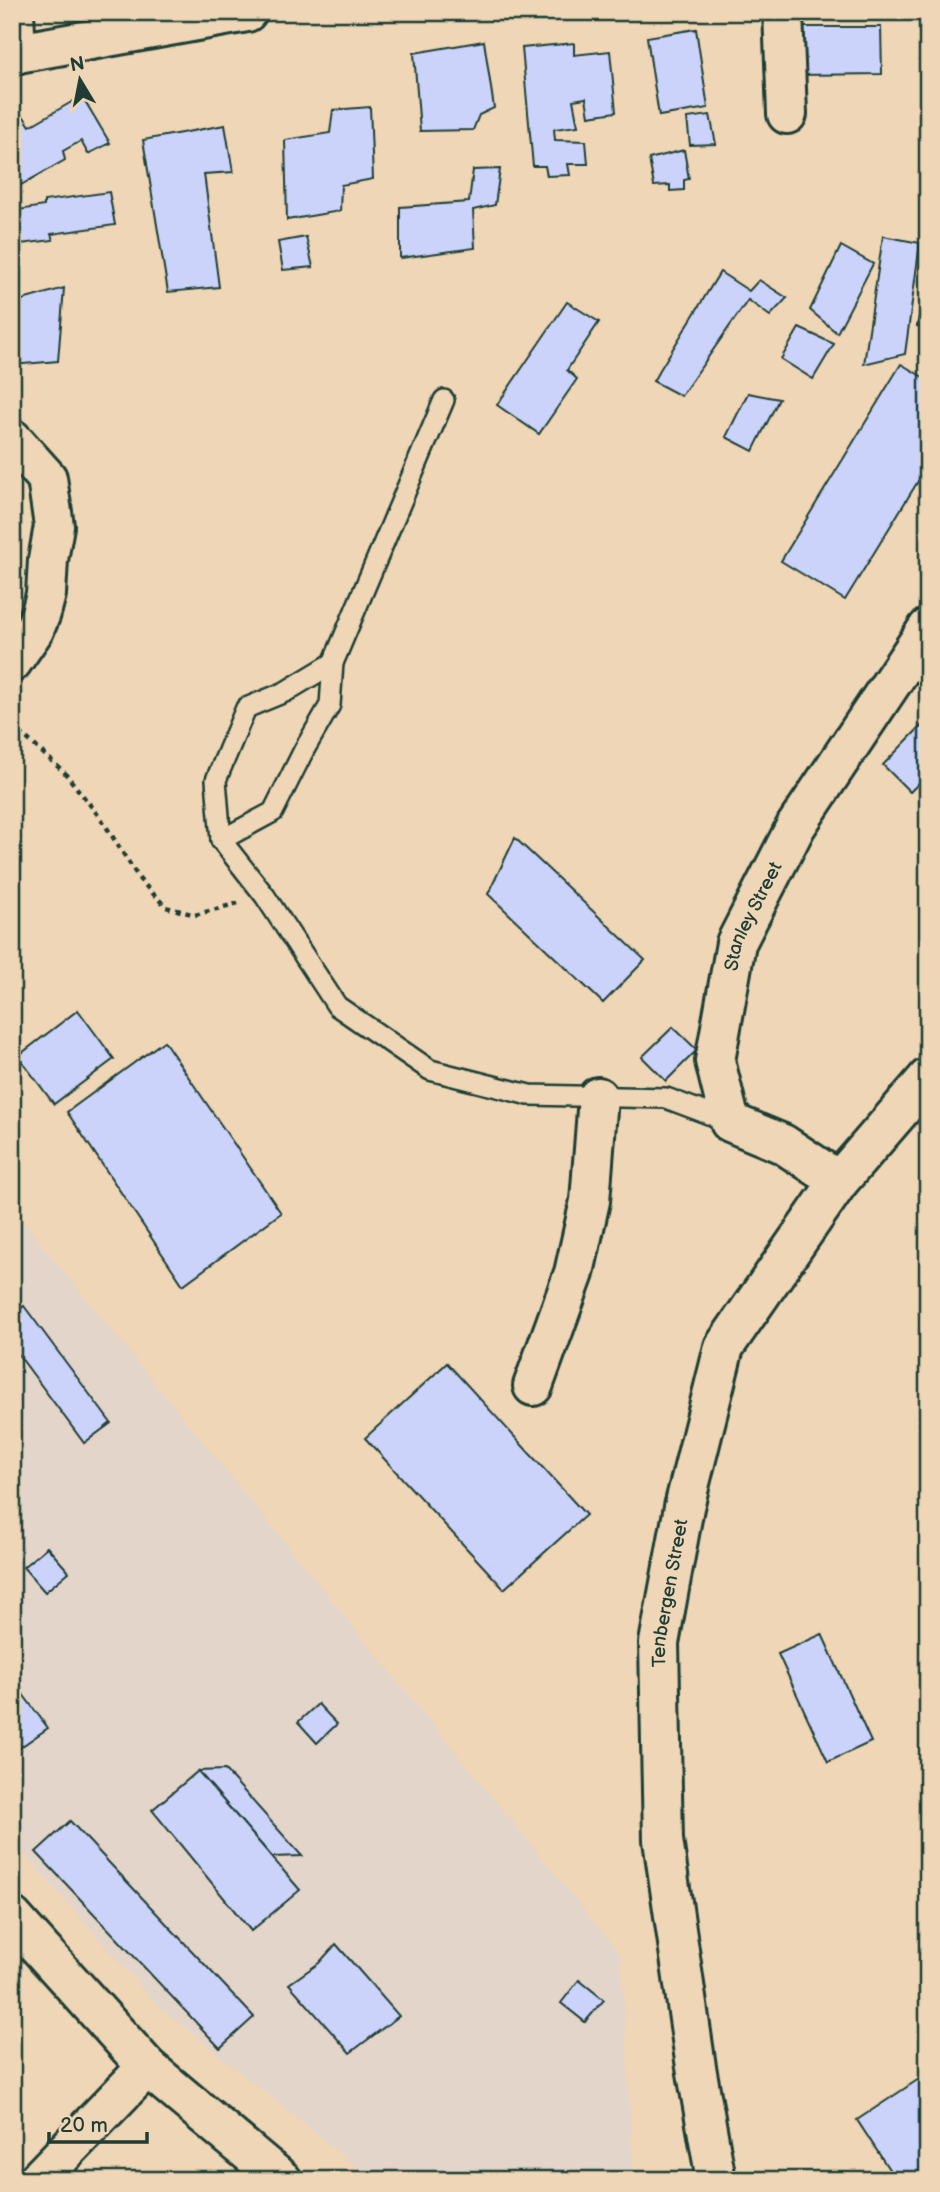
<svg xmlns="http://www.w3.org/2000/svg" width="940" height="2192" font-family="'Balsamiq Sans',sans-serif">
<rect width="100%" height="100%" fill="#eed6b6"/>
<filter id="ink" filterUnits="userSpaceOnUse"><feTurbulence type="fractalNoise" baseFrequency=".0143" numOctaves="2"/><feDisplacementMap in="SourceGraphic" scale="14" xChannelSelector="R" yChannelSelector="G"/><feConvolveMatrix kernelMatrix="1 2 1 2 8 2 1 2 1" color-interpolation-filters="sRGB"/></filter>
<g filter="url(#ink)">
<polygon fill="#e4d5cb" points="12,1208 621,1955 634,2180 373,2180 157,2005 12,1840"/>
<g fill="#cbd3fb" stroke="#1f3d34" stroke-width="2">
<polygon points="796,27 881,27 882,74 796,75"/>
<polygon points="696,29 708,108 659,116 647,37"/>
<polygon points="484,41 494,108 479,115 473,130 420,131 414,53"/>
<polygon points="574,43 574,55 610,51 616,112 589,116 586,98 573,100 578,126 554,129 555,140 586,141 588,164 568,164 570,175 547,176 545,166 533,166 522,48"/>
<polygon points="82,96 110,143 88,154 81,141 63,151 65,160 21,185 12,171 12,124 24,117 30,126"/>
<polygon points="370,107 373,179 341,185 340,211 287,220 285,140 330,133 333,110"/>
<polygon points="710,115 716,144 690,145 687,118"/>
<polygon points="225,125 233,172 204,174 219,287 168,292 143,140"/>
<polygon points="684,150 689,179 684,180 684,190 670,191 670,185 654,186 649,159"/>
<polygon points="500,169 495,205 473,210 475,248 400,258 400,207 469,202 473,170"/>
<polygon points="109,192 115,225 51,234 53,240 12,245 12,211 44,206 44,201"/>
<polygon points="883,236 920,243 905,354 864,364"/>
<polygon points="306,237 313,267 283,270 278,242"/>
<polygon points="841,246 873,264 837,333 810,310"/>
<polygon points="720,272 749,291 759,280 787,298 770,316 748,300 681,396 653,381"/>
<polygon points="928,274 928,327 917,326"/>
<polygon points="64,288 58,361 12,365 12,303"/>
<polygon points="567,302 599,322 567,370 577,379 539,434 497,405"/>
<polygon points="799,328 834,344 813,379 781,359"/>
<polygon points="901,364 928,380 928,465 845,600 781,561"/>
<polygon points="748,393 779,399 753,451 726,437"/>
<polygon points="921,726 928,733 928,774 910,792 883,765"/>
<polygon points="515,838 645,960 603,1003 488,894"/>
<polygon points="78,1010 114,1059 54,1104 18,1056"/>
<polygon points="673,1027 697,1050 666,1081 642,1057"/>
<polygon points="164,1041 281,1213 183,1285 67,1112"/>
<polygon points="24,1306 111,1423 84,1443 12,1346 12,1315"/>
<polygon points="447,1363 586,1515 504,1589 365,1438"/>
<polygon points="47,1547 69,1572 45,1592 23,1567"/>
<polygon points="822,1634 871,1742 828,1762 778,1654"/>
<polygon points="22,1693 48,1728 12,1753 12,1695 14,1698"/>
<polygon points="318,1704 337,1724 317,1743 298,1722"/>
<polygon points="225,1770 302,1856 272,1857 198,1771"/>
<polygon points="198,1771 300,1890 251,1931 152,1810"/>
<polygon points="70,1821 254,2017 220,2048 36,1852"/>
<polygon points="336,1944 399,2016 350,2053 289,1984 319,1963"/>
<polygon points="579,1980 604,2000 585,2022 561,2003"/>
<polygon points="928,2073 928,2180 896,2180 857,2120"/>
</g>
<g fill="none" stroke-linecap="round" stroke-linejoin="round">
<g stroke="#1f3d34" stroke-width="24">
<g id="service">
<polyline points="333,663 285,692 246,708 216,780 221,840 265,896 337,1006 430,1070 529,1095 666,1098 730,1122"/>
<polyline points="221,840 273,812 304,750 330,705 333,663 444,400"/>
</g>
</g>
<g stroke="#1f3d34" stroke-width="44">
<g id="minor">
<polyline points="14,12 16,54"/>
<polyline points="783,12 787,114"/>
<polyline points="12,54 247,12"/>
<polyline points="12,439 47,478 54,526 48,560 46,594 41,613 34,630 12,662"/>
<path id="s1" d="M839,1181l-56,-37 -53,-22 -15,-61 21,-118 60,-117 132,-198"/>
<polyline points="533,1386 574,1273 590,1201 598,1097"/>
<polyline points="38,2180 147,2067"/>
<path id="s2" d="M716,2180l-20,-113 -33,-227 -4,-197 25,-136 40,-160 115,-166 89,-103"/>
</g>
</g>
<g stroke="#1f3d34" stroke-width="44">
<polyline id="secondary" points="12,1917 147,2067 282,2180"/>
</g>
<polyline stroke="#1f3d34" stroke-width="4.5" stroke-dasharray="5 5" stroke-linecap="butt" points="12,725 65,773 102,820 140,880 166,907 195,915 238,903"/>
<use href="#service" stroke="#eed6b6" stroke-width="19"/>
<use href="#minor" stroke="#eed6b6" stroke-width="38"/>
<use href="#secondary" stroke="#eed6b6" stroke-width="38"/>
</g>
</g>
<g text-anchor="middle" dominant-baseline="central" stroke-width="5" stroke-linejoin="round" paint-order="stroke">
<g font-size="19" fill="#1f3d34" stroke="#eed6b6">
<text stroke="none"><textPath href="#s1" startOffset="338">Stanley Street</textPath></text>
<text stroke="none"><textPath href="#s2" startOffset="592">Tenbergen Street</textPath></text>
</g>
</g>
<rect width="940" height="2192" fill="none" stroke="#eed6b6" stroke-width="42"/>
<rect x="21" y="21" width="898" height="2150" fill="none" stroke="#1f3d34" stroke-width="2.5" filter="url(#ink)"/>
<g transform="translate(80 80) rotate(350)" stroke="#eed6b6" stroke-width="5" paint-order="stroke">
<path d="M0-5L12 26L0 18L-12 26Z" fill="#1f3d34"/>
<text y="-10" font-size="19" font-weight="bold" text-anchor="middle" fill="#1f3d34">N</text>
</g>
<path d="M49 2132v10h98v-10" fill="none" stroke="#1f3d34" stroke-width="3.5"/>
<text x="60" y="2132" font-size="21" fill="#1f3d34" stroke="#eed6b6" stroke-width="5" paint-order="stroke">20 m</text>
</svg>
